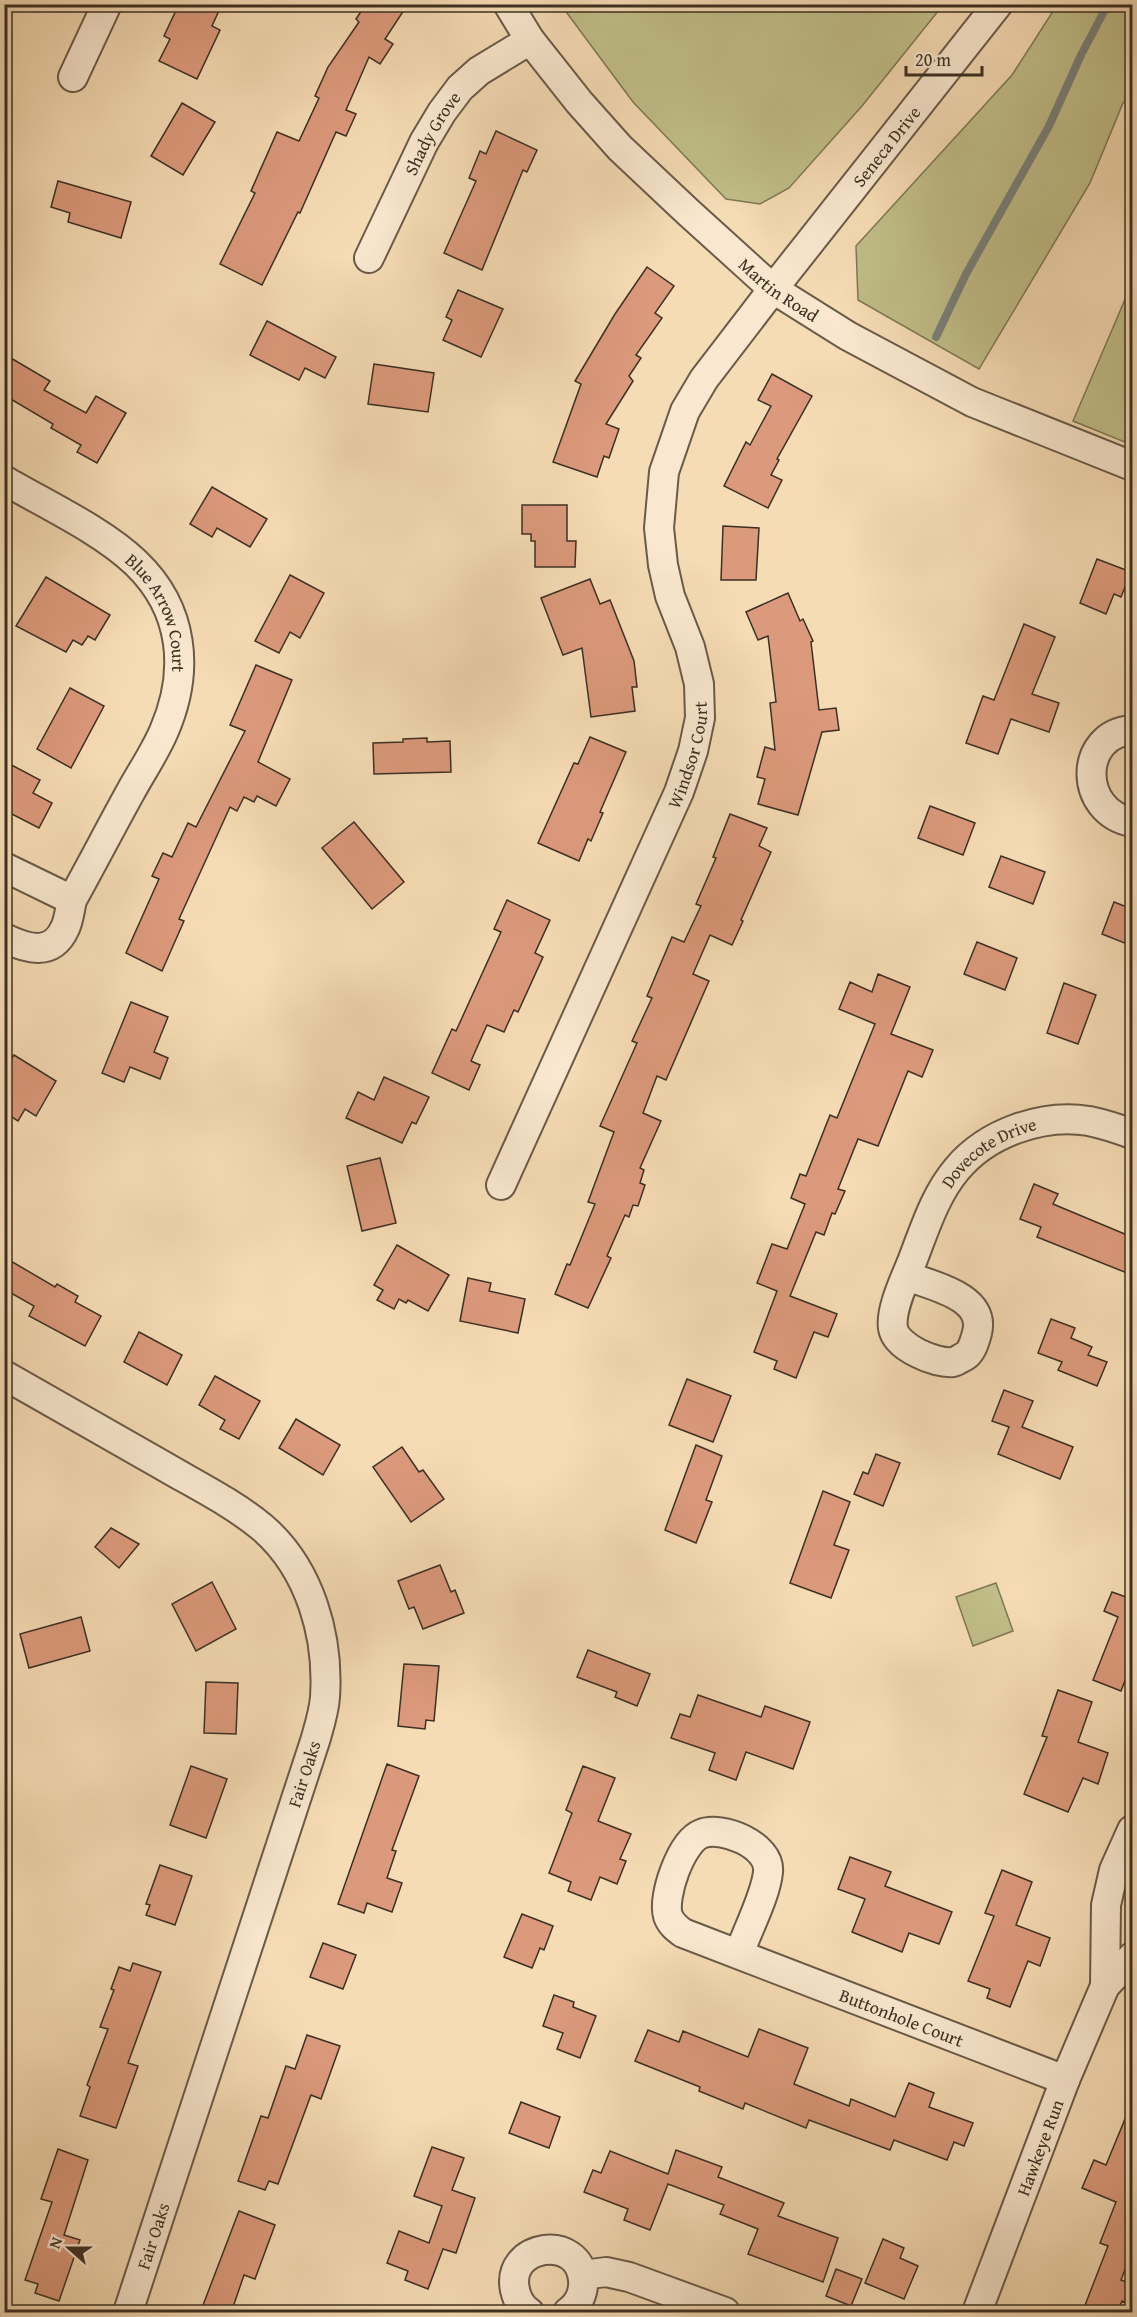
<svg xmlns="http://www.w3.org/2000/svg" width="1137" height="2317" font-family="'Gentium Book Plus',serif">
<rect width="100%" height="100%" fill="#f6dcb5"/>
<filter id="stains"><feTurbulence type="fractalNoise" baseFrequency=".00333" numOctaves="4"/><feColorMatrix values="0 0 0 0 .2 0 0 0 0 .09 0 0 0 0 .02 0 0 0 .5 -.17"/></filter>
<radialGradient id="worn" r=".72"><stop offset=".6" stop-color="#630" stop-opacity="0"/><stop offset="1" stop-color="#630" stop-opacity=".3"/></radialGradient>
<g fill="#c1bf8a" stroke="#7e7856" stroke-width="1.5">
<polygon points="561,5 943,5 862,106 789,188 760,204 726,199 633,102"/>
<polygon points="1057,5 1132,5 1132,94 1123,103 1090,183 979,369 858,300 856,246 1012,75"/>
<polygon points="1132,283 1132,445 1073,421"/>
<polygon points="996,1583 1013,1631 973,1646 956,1597"/>
</g>
<g fill="none" stroke-linecap="round" stroke-linejoin="round">
<polyline stroke="#79827c" stroke-width="8" points="936,337 966,274 1049,126 1081,55 1108,4"/>
</g>
<g fill="#dc9a7c" stroke="#3c3023" stroke-width="1.5">
<polygon points="179,4 222,4 212,26 220,30 197,79 159,61 170,39 164,36"/>
<polygon points="366,4 408,4 385,39 393,44 380,64 369,57 346,110 356,114 346,136 336,132 300,213 298,212 262,285 220,264 255,193 251,191 277,132 299,141 319,98 315,96 328,67 359,22 356,19"/>
<polygon points="182,103 215,122 183,175 151,156"/>
<polygon points="496,131 537,150 527,172 523,170 482,270 444,253 476,181 469,178 480,151 486,154"/>
<polygon points="58,181 131,202 121,238 68,222 70,213 51,207"/>
<polygon points="647,267 674,286 655,313 662,318 636,355 641,358 629,376 633,381 606,424 619,429 609,458 604,456 597,477 553,462 581,384 575,381 615,314"/>
<polygon points="458,290 503,309 481,357 443,340 452,320 446,317"/>
<polygon points="267,321 336,357 325,378 305,368 299,380 250,355"/>
<polygon points="4,354 50,381 44,390 86,413 96,396 126,413 97,463 77,452 81,445 51,428 53,424 4,395"/>
<polygon points="374,364 434,373 428,412 368,404"/>
<polygon points="772,374 812,396 777,459 779,460 771,475 782,480 768,508 724,486 746,442 750,445 771,406 758,400"/>
<polygon points="212,487 267,519 250,547 217,528 212,537 190,524"/>
<polygon points="522,505 567,505 567,541 576,541 575,567 535,567 535,541 531,541 531,534 522,534"/>
<polygon points="723,526 759,528 756,580 721,580"/>
<polygon points="1097,559 1131,572 1121,597 1114,594 1106,614 1080,603"/>
<polygon points="290,575 324,593 300,638 290,632 279,653 255,641"/>
<polygon points="46,577 110,615 95,640 88,636 82,645 73,640 66,652 16,626"/>
<polygon points="590,579 600,604 610,600 634,661 637,687 632,687 635,711 591,717 582,648 563,655 541,598"/>
<polygon points="788,593 800,621 803,619 813,641 811,642 819,710 836,708 839,730 822,732 798,815 758,804 765,779 757,777 765,747 775,750 770,703 776,702 768,636 758,640 746,612"/>
<polygon points="1024,624 1055,637 1032,694 1059,703 1049,732 1011,719 998,754 966,743 983,696 994,700"/>
<polygon points="256,665 292,680 258,762 290,779 276,806 257,796 254,802 244,797 237,811 230,807 179,919 184,921 162,971 126,953 159,879 152,876 163,853 172,857 188,823 196,827 245,731 230,725"/>
<polygon points="70,688 104,706 71,768 37,749"/>
<polygon points="590,737 626,752 600,812 603,813 591,841 588,839 579,861 538,843 574,763 578,764"/>
<polygon points="427,738 427,742 450,741 451,772 374,774 373,743 403,742 403,739"/>
<polygon points="4,761 40,780 33,793 52,803 39,828 4,810"/>
<polygon points="930,806 975,823 963,855 918,838"/>
<polygon points="730,814 767,828 759,846 771,852 741,920 743,921 732,945 710,935 693,974 709,981 666,1080 657,1076 643,1113 661,1121 640,1168 644,1170 640,1183 645,1185 638,1206 633,1205 629,1217 625,1215 607,1256 611,1258 588,1308 555,1294 567,1264 570,1265 595,1204 588,1202 614,1132 600,1126 637,1043 632,1041 652,998 647,996 672,937 684,942 701,906 696,904 716,858 713,857"/>
<polygon points="354,822 404,882 372,909 322,848"/>
<polygon points="1001,856 1045,872 1033,904 989,887"/>
<polygon points="507,900 550,920 535,953 543,957 518,1012 514,1010 504,1032 487,1025 471,1061 480,1065 469,1090 432,1073 452,1029 456,1031 501,932 494,929"/>
<polygon points="1114,902 1132,909 1132,946 1102,934"/>
<polygon points="977,942 1017,958 1005,990 964,974"/>
<polygon points="878,974 910,987 891,1034 933,1050 922,1077 908,1071 878,1146 858,1139 838,1189 845,1191 835,1214 832,1213 824,1235 816,1232 790,1296 837,1314 828,1337 814,1332 796,1378 774,1369 777,1361 754,1352 777,1291 757,1283 772,1244 787,1249 805,1204 791,1198 800,1174 806,1176 830,1115 837,1118 875,1024 839,1009 850,982 872,992"/>
<polygon points="1064,983 1096,995 1078,1044 1047,1033"/>
<polygon points="131,1002 168,1017 154,1052 168,1058 160,1079 130,1067 124,1082 102,1073"/>
<polygon points="14,1055 56,1081 36,1116 25,1109 18,1121 4,1112 4,1070"/>
<polygon points="384,1077 429,1097 416,1124 412,1122 402,1143 346,1118 358,1092 374,1100"/>
<polygon points="380,1158 396,1223 362,1231 347,1166"/>
<polygon points="1034,1184 1058,1194 1053,1204 1132,1237 1132,1275 1037,1237 1041,1227 1020,1219"/>
<polygon points="397,1245 449,1275 428,1311 408,1300 406,1303 399,1299 394,1309 377,1300 383,1290 374,1285"/>
<polygon points="4,1257 55,1287 57,1284 78,1296 75,1302 101,1316 85,1346 29,1316 34,1306 4,1289"/>
<polygon points="468,1278 491,1283 489,1291 525,1299 518,1333 460,1321"/>
<polygon points="1051,1319 1075,1328 1071,1338 1092,1347 1088,1355 1107,1362 1097,1386 1058,1370 1062,1362 1038,1353"/>
<polygon points="139,1332 182,1355 167,1385 124,1362"/>
<polygon points="215,1376 260,1401 239,1439 220,1429 225,1420 199,1405"/>
<polygon points="687,1379 731,1396 713,1442 669,1425"/>
<polygon points="1004,1390 1033,1401 1022,1427 1073,1447 1060,1479 998,1454 1009,1427 992,1421"/>
<polygon points="296,1419 340,1445 323,1475 279,1448"/>
<polygon points="696,1445 722,1456 706,1500 712,1502 696,1543 665,1530"/>
<polygon points="402,1447 419,1472 423,1470 444,1499 411,1522 373,1467"/>
<polygon points="876,1454 900,1463 883,1506 854,1494 863,1472 868,1474"/>
<polygon points="823,1491 850,1502 834,1545 849,1550 831,1598 790,1583"/>
<polygon points="111,1528 139,1544 119,1568 95,1547"/>
<polygon points="440,1565 451,1592 455,1590 464,1613 423,1629 414,1607 409,1609 398,1581"/>
<polygon points="212,1582 236,1629 196,1651 172,1604"/>
<polygon points="1131,1584 1132,1662 1121,1691 1093,1680 1118,1617 1104,1611 1112,1592 1126,1597"/>
<polygon points="81,1617 90,1651 29,1668 20,1634"/>
<polygon points="588,1650 650,1674 637,1706 615,1697 617,1692 577,1677"/>
<polygon points="404,1664 439,1666 434,1721 426,1720 425,1729 398,1726"/>
<polygon points="206,1682 238,1683 236,1734 204,1733"/>
<polygon points="1058,1690 1092,1702 1078,1742 1108,1753 1098,1784 1083,1778 1068,1812 1024,1794 1047,1737 1042,1736"/>
<polygon points="698,1695 761,1717 765,1706 810,1722 793,1769 746,1752 736,1780 709,1770 715,1753 671,1738 680,1714 690,1717"/>
<polygon points="387,1764 419,1776 392,1850 396,1851 387,1878 402,1883 392,1912 367,1903 364,1913 338,1904"/>
<polygon points="191,1766 227,1779 206,1838 170,1825"/>
<polygon points="583,1766 615,1778 598,1821 631,1834 620,1859 626,1861 617,1884 600,1877 591,1900 568,1891 571,1882 549,1873 572,1813 566,1810"/>
<polygon points="850,1857 891,1872 885,1886 952,1912 939,1944 909,1933 902,1952 852,1932 865,1899 838,1889"/>
<polygon points="160,1865 192,1876 175,1925 146,1915 150,1905 146,1904"/>
<polygon points="1002,1870 1032,1882 1016,1925 1050,1938 1040,1966 1028,1961 1010,2007 987,1998 990,1989 968,1981 994,1916 985,1913"/>
<polygon points="522,1914 553,1926 544,1950 540,1948 532,1968 504,1957"/>
<polygon points="323,1943 356,1955 343,1989 310,1977"/>
<polygon points="133,1963 161,1972 128,2063 138,2066 116,2128 80,2116 90,2087 87,2085 108,2029 100,2027 114,1990 111,1989 119,1967 130,1971"/>
<polygon points="554,1995 574,2002 573,2007 596,2016 580,2058 557,2049 563,2033 543,2026"/>
<polygon points="759,2029 808,2048 794,2084 849,2106 851,2099 895,2117 909,2083 934,2093 929,2107 973,2123 964,2146 954,2142 947,2160 894,2140 890,2150 809,2120 806,2128 745,2103 743,2109 699,2091 700,2087 635,2061 648,2030 679,2042 683,2031 748,2057"/>
<polygon points="307,2035 340,2046 321,2099 311,2095 278,2184 269,2181 265,2190 238,2181 261,2116 268,2118 286,2066 295,2069"/>
<polygon points="521,2102 560,2117 549,2148 509,2133"/>
<polygon points="1132,2102 1132,2251 1121,2280 1132,2284 1132,2305 1122,2301 1117,2313 1082,2313 1108,2246 1100,2243 1116,2202 1082,2188 1094,2160 1106,2165"/>
<polygon points="432,2147 464,2158 452,2190 475,2198 456,2253 443,2249 428,2289 405,2280 408,2271 387,2263 399,2231 429,2243 442,2206 414,2196"/>
<polygon points="58,2149 88,2160 64,2235 80,2240 59,2301 35,2293 38,2284 25,2280 52,2202 41,2199"/>
<polygon points="676,2150 722,2167 718,2177 784,2203 778,2216 838,2238 823,2282 748,2254 758,2229 720,2214 724,2205 668,2184 650,2230 624,2220 628,2209 584,2192 593,2170 601,2173 610,2151 668,2174"/>
<polygon points="239,2211 275,2225 255,2279 244,2275 231,2313 200,2313"/>
<polygon points="883,2239 904,2248 900,2258 918,2266 904,2299 865,2283"/>
<polygon points="836,2269 862,2279 851,2306 826,2296"/>
</g>
<g fill="none" stroke-linecap="round" stroke-linejoin="round">
<g stroke="#6a5b48" stroke-width="32">
<g id="minor">
<path id="s1" d="M508,4l22,36 49,62 41,46 68,64 85,77 75,47 124,66 160,64"/>
<polyline points="73,77 107,4"/>
<path id="s2" d="M369,258l55,-116 18,-30 18,-24 19,-17 51,-31"/>
<path id="s3" d="M4,480c41,24 99,51 132,83 48,46 54,108 28,168 -9,21 -22,40 -33,60 -20,36 -39,73 -59,109 -2,8 -3,20 -7,28 -13,29 -38,21 -61,10"/>
<path d="M1132,730c-54,4 -54,82 0,92"/>
<polyline points="4,867 72,900"/>
<path id="s4" d="M501,1185l178,-393 14,-41 7,-33 -1,-34 -9,-37 -20,-51 -7,-31 -4,-37 5,-56 21,-61 19,-32 69,-90 225,-285"/>
<path id="s5" d="M907,1276c25,10 79,20 70,57 -2,7 -5,19 -12,23 -4,2 -8,5 -12,6 -18,2 -57,-15 -60,-34 -3,-19 13,-51 20,-69 12,-31 22,-64 44,-90 30,-36 86,-56 132,-48 14,3 30,8 43,13"/>
<path d="M4,1375c53,30 106,60 158,90 34,20 71,38 101,63 47,41 66,108 62,169 -1,15 -6,30 -10,44l-187,571"/>
<path id="s6" d="M739,1954c8,-23 27,-59 29,-82 3,-27 -47,-47 -67,-38 -20,8 -39,63 -33,82 3,8 8,12 15,17l382,147"/>
<polyline points="1105,1986 1106,1905 1114,1870 1132,1830"/>
<polyline points="583,2275 606,2272 629,2277 725,2312"/>
<path d="M529,2312c-8,-5 -12,-13 -14,-22 -10,-46 64,-57 68,-10 1,13 -5,25 -15,32"/>
<path id="s7" d="M977,2312l88,-232 40,-94 27,-29"/>
</g>
</g>
<use href="#minor" stroke="#f9e8cf" stroke-width="28"/>
</g>
<g text-anchor="middle" dominant-baseline="central" stroke-width="4.5" stroke-linejoin="round" paint-order="stroke">
<g font-size="18" fill="#3c3023" stroke="#f9e8cf">
<text stroke="none"><textPath href="#s2" startOffset="140">Shady Grove</textPath></text>
<text stroke="none"><textPath href="#s4" startOffset="1158">Seneca Drive</textPath></text>
<text stroke="none"><textPath href="#s1" startOffset="396">Martin Road</textPath></text>
<text stroke="none"><textPath href="#s3" startOffset="212">Blue Arrow Court</textPath></text>
<text stroke="none"><textPath href="#s4" startOffset="470">Windsor Court</textPath></text>
<text stroke="none"><textPath href="#s5" startOffset="422">Dovecote Drive</textPath></text>
<text transform="translate(304 1774) rotate(-72)">Fair Oaks</text>
<text stroke="none"><textPath href="#s6" startOffset="524">Buttonhole Court</textPath></text>
<text stroke="none"><textPath href="#s7" startOffset="176">Hawkeye Run</textPath></text>
<text transform="translate(153 2236) rotate(-72)">Fair Oaks</text>
</g>
</g>
<rect width="1137" height="2317" fill="none" stroke="#f6dcb5" stroke-width="24"/>
<rect x="6" y="6" width="1125" height="2305" fill="none" stroke="#3c3023" stroke-width="3"/>
<rect x="12" y="12" width="1113" height="2293" fill="none" stroke="#3c3023" stroke-width="1.5"/>
<g transform="translate(69 2248) rotate(291)" stroke="#f9e8cf" stroke-width="4.5" paint-order="stroke">
<path d="M0-4.5L10 22L0 15L-10 22Z" fill="#3c3023"/>
<text y="-9" font-size="16" font-weight="bold" text-anchor="middle" fill="#3c3023">N</text>
</g>
<path d="M906 66v9h76v-9" fill="none" stroke="#3c3023" stroke-width="3"/>
<text x="915" y="66" font-size="18" fill="#3c3023" stroke="#f9e8cf" stroke-width="4.5" paint-order="stroke">20 m</text>
<rect width="100%" height="100%" filter="url(#stains)"/>
<rect width="100%" height="100%" fill="url(#worn)"/>
</svg>
